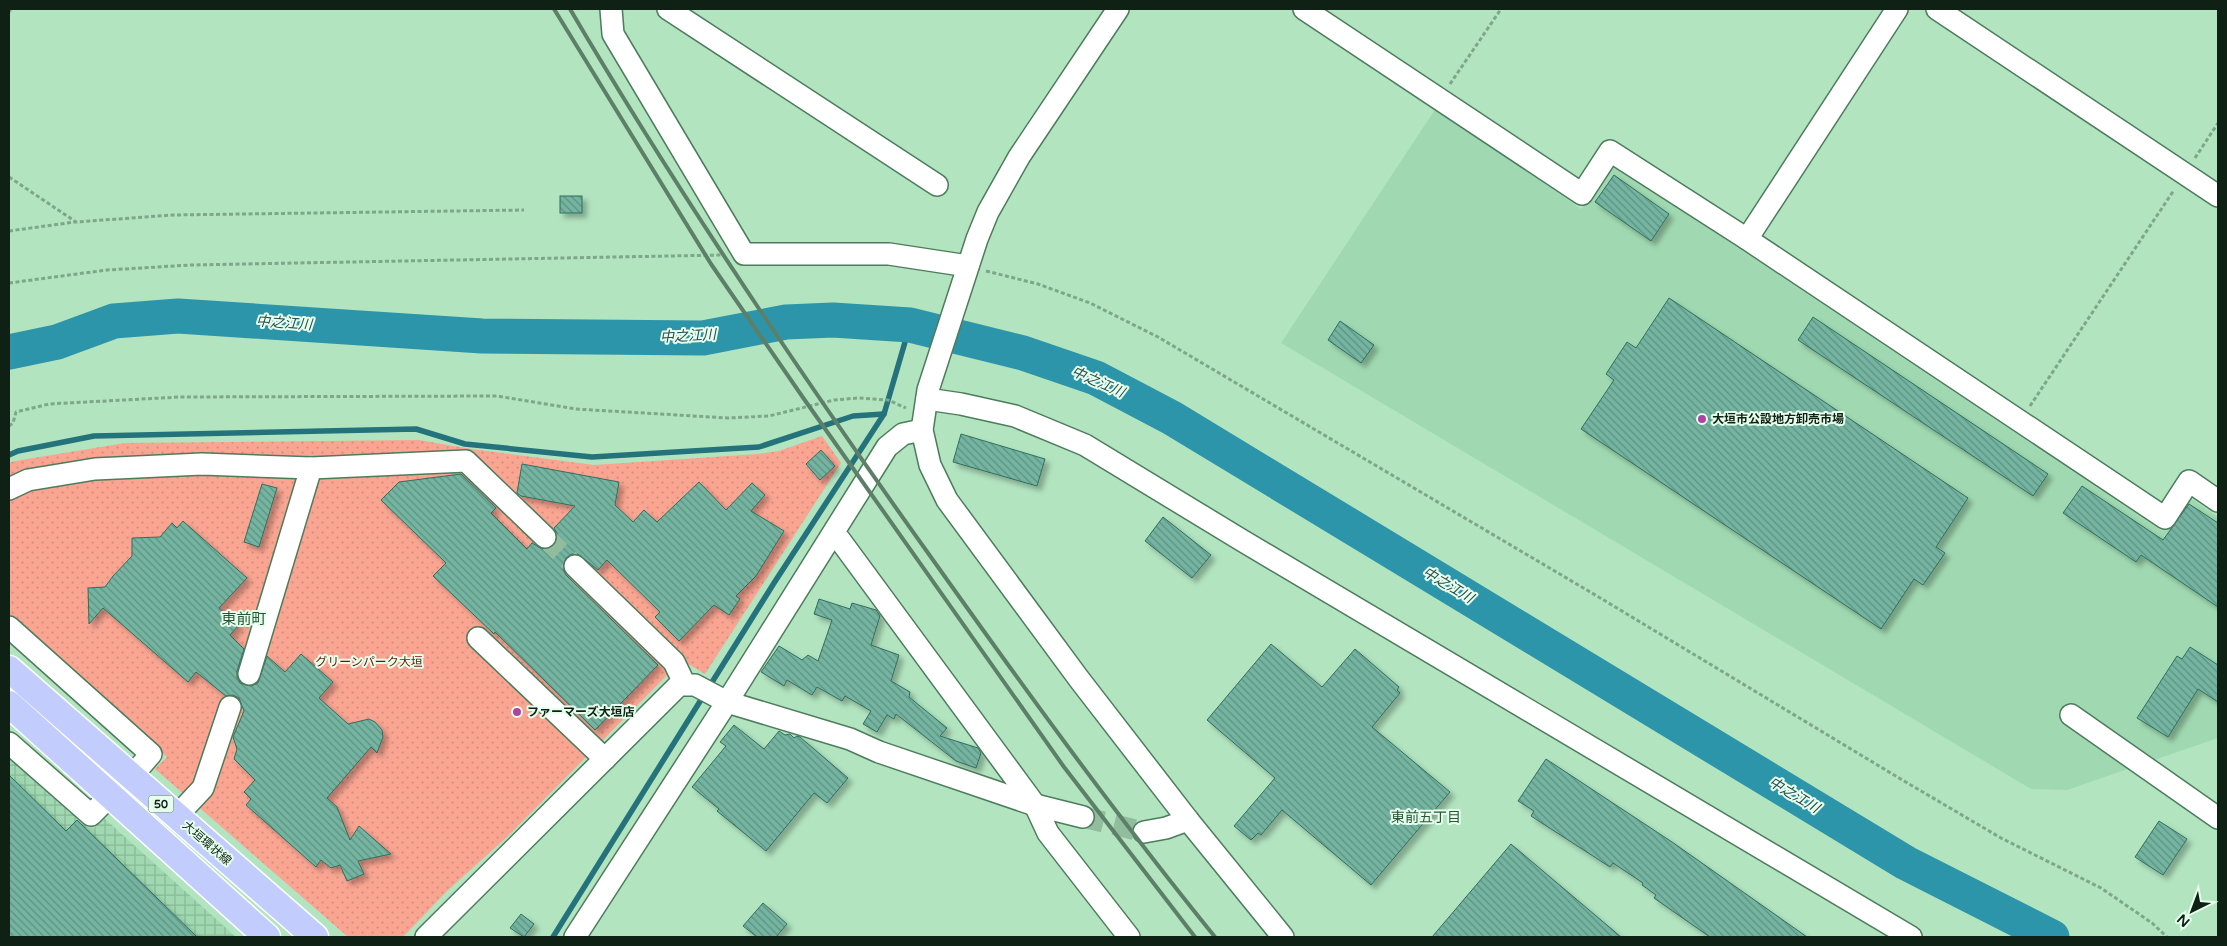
<svg xmlns="http://www.w3.org/2000/svg" width="2227" height="946" font-family="'Varela Round','Noto Sans JP',sans-serif">
<defs>
<pattern id="industrial-grid" width="8" height="8" patternUnits="userSpaceOnUse" patternTransform="scale(1.25)"><rect width="8" height="8" fill="#a0d9b1"/><path d="M0 4h8M4 0v8" fill="none" stroke="#89ba97"/></pattern>
<pattern id="park-dots" width="8" height="8" patternUnits="userSpaceOnUse" patternTransform="scale(1.25)"><rect width="8" height="8" fill="#faa592"/><path d="M2 2h.1M6 6h.1" fill="none" stroke="#d58e7d" stroke-width="1.8" stroke-linecap="round"/></pattern>
<pattern id="building-back-hatch" width="6" height="6" patternUnits="userSpaceOnUse" patternTransform="scale(1.25)"><rect width="6" height="6" fill="#74b4a1"/><path d="M-1 5l2 2M0 0l6 6M5-1l2 2" fill="none" stroke="#5e9282"/></pattern>
<filter id="shadow"><feDropShadow dx="4.5" dy="4.5" stdDeviation="2.5" flood-color="#0004"/></filter>
</defs>
<rect width="100%" height="100%" fill="#b2e4c0"/>
<polygon fill="#a0d9b1" points="1436,108 1581,209 1611,163 2162,531 2186,495 2218,517 2218,738 2067,790 2031,789 1281,343"/>
<polygon fill="url(#industrial-grid)" points="9,753 94,828 104,818 236,937 9,937"/>
<polygon fill="url(#park-dots)" points="822,436 841,463 705,674 682,660 507,837 447,891 403,937 348,937 155,769 167,757 9,618 9,463 15,461 125,443 419,440 471,449 594,465 758,454 779,451"/>
<g fill="none" stroke-linecap="round" stroke-linejoin="round">
<g stroke="#24727c" stroke-width="5.5">
<polyline points="9,455 18,451 94,436 416,429 465,444 592,457 759,447 853,416 884,414"/>
<polyline points="709,687 774,583 884,414 910,325"/>
<polyline points="553,937 704,695"/>
</g>
<polyline stroke="#2d95a9" stroke-width="35" points="9,352 57,342 114,321 178,316 482,336 703,338 786,322 833,320 910,325 1023,353 1096,378 1172,418 1906,863 2052,937"/>
</g>
<g fill="url(#building-back-hatch)" stroke="#2f6f5e" filter="url(#shadow)">
<polygon points="1614,175 1669,214 1651,241 1595,202"/>
<rect x="560" y="196" width="22" height="17"/>
<polygon points="1669,298 1968,498 1936,547 1945,553 1923,585 1914,579 1881,629 1581,429 1614,380 1606,374 1627,342 1636,348"/>
<polygon points="1813,317 2048,474 2033,496 1798,340"/>
<polygon points="1340,321 1374,345 1361,363 1328,340"/>
<polygon points="961,434 1045,459 1037,486 953,462"/>
<polygon points="821,450 835,466 820,480 806,464"/>
<polygon points="522,464 619,482 615,505 633,522 644,510 657,522 699,482 726,510 752,483 765,495 751,511 784,531 756,576 736,596 740,599 729,615 714,605 679,641 655,617 660,612 607,560 598,570 578,554 572,554 566,558 563,569 566,575 658,665 595,730 495,632 494,634 433,576 446,563 381,500 399,482 461,474 496,508 491,513 527,549 532,543 542,549 549,549 554,545 557,540 557,533 554,528 575,506 521,496 517,493"/>
<polygon points="262,484 277,488 259,547 244,542"/>
<polygon points="2082,486 2163,540 2189,504 2218,523 2218,607 2141,555 2136,562 2063,513"/>
<polygon points="1163,517 1211,555 1192,578 1145,541"/>
<polygon points="183,521 247,578 219,608 239,625 230,635 244,649 237,671 237,677 240,683 251,686 258,683 267,656 285,672 301,654 333,682 319,698 348,724 369,719 375,722 382,730 383,737 377,753 371,747 327,798 337,807 350,840 359,826 391,854 358,861 364,874 347,881 340,865 331,868 321,860 316,867 246,805 251,799 244,792 255,780 234,759 237,749 233,737 244,711 239,698 233,695 226,696 196,672 188,682 103,608 89,624 88,588 105,587 113,576 132,556 132,538 160,537 172,523 177,528"/>
<polygon points="819,599 850,609 852,603 876,610 880,616 871,645 899,655 891,681 910,692 909,697 947,728 940,736 978,748 981,753 976,768 956,761 896,714 894,719 887,715 877,732 863,724 871,711 845,696 842,701 817,687 812,695 787,680 784,686 761,672 779,646 802,660 808,655 818,661 832,620 814,614"/>
<polygon points="1271,644 1322,687 1355,649 1399,687 1397,690 1400,693 1372,727 1450,792 1371,885 1282,810 1261,835 1258,833 1251,840 1234,826 1275,778 1207,720"/>
<polygon points="2190,647 2218,665 2218,702 2198,689 2168,737 2137,718 2177,656 2182,659"/>
<polygon points="734,725 764,749 779,731 785,735 790,734 794,738 797,736 800,737 848,778 827,803 814,793 766,851 717,811 719,809 692,787 726,746 720,742"/>
<polygon points="1546,759 1672,842 1807,937 1710,937 1654,898 1656,895 1642,885 1643,883 1613,863 1610,867 1531,816 1534,811 1518,801"/>
<polygon points="9,775 66,831 77,820 197,937 9,937"/>
<polygon points="2159,821 2187,839 2163,875 2135,857"/>
<polygon points="1511,844 1621,937 1432,937"/>
<polygon points="763,903 787,924 776,937 757,937 743,926"/>
<polygon points="521,914 534,924 524,937 510,928"/>
</g>
<g fill="none" stroke-linecap="round" stroke-linejoin="round">
<g stroke="#91bd9e" stroke-width="21" stroke-dasharray="21 11" stroke-linecap="butt">
<polyline points="545,537 575,566"/>
<polyline points="1083,817 1144,832"/>
</g>
<g stroke="#4d7c5c" stroke-width="24">
<g id="minor">
<polyline points="611,9 613,34 744,254 889,254 968,266"/>
<polyline points="668,9 937,185"/>
<polyline points="1118,9 1019,157 988,212 977,239 928,390 922,430 930,465 947,500 1079,679 1188,820 1283,937"/>
<polyline points="1304,9 1582,194 1610,151 1747,239 2165,518 2189,481 2218,501"/>
<polyline points="1937,9 2218,196"/>
<polyline points="1747,239 1897,9"/>
<polyline points="927,399 961,404 1015,416 1085,445 1243,541 1911,937"/>
<polyline points="9,489 28,480 95,469 202,464 311,468 466,461 545,537"/>
<polyline points="833,534 840,540 1035,805 1048,833 1129,937"/>
<polyline points="575,566 674,662 684,683"/>
<polyline points="9,627 151,754 131,777"/>
<polyline points="478,638 605,759"/>
<polyline points="249,674 311,468"/>
<polyline points="2071,715 2218,818"/>
<polyline points="9,743 91,815 110,796"/>
<polyline points="187,805 203,788 230,707"/>
<polyline points="1144,832 1166,828 1188,820"/>
<polyline points="426,937 679,685 695,685 727,702 850,739 879,752 1035,805 1083,817"/>
<polyline points="575,937 727,702 887,447 903,434 922,430"/>
</g>
</g>
<g stroke="#fff" stroke-width="29">
<g id="major">
<polyline points="9,669 315,937"/>
<polyline points="9,704 267,937"/>
</g>
</g>
<g stroke="#7ea78a" stroke-width="3" stroke-dasharray="4 2.5" stroke-linecap="butt">
<polyline points="9,12 11,9"/>
<polyline points="1450,84 1501,9"/>
<polyline points="2195,158 2218,123"/>
<polyline points="9,177 76,222 173,215 524,210"/>
<polyline points="9,231 75,222"/>
<polyline points="986,271 1038,284 1090,303 1158,337 1597,596 1899,778 2001,838 2101,888 2152,923 2167,937"/>
<polyline points="9,283 107,270 191,265 722,255"/>
<polyline points="2030,406 2174,190"/>
<polyline points="9,426 13,423 16,412 49,404 180,397 497,396 576,409 728,418 769,416 834,400 858,398 888,400 906,408"/>
</g>
<use href="#minor" stroke="#fff" stroke-width="21"/>
<use href="#major" stroke="#c2cdfe" stroke-width="26"/>
<g stroke="#5d7f67" stroke-width="4">
<polyline points="554,9 711,264 804,399 1064,767 1195,937"/>
<path d="M570,9c111,189 235,372 363,551 91,128 183,255 282,377"/>
</g>
</g>
<g fill="#b043a1" stroke="#e6feec" stroke-width="2">
<circle cx="1702" cy="419" r="5"/>
<circle cx="517" cy="712" r="5"/>
</g>
<g text-anchor="middle" dominant-baseline="central" stroke-width="4" stroke-linejoin="round" paint-order="stroke">
<rect fill="#e6feec" stroke="#4f6355" stroke-width="1" x="148.5" y="795.5" width="25" height="17" rx="4"/>
<g font-size="11" font-weight="bold" fill="#0e2114">
<text x="161" y="804">50</text>
</g>
<g font-size="12" font-weight="bold" fill="#0e2114" stroke="#e6feec" text-anchor="start">
<text x="1712" y="419">大垣市公設地方卸売市場</text>
<text x="527" y="712">ファーマーズ大垣店</text>
</g>
<g font-size="12" fill="#661707" stroke="#e6feec">
<text x="369" y="662">グリーンパーク大垣</text>
</g>
<g font-size="12" fill="#0e2114" stroke="#e6feec">
<text transform="translate(207 843) rotate(41)">大垣環状線</text>
</g>
<g font-size="14" font-style="italic" fill="#2c4a51" stroke="#e6feec">
<text transform="translate(284 323) rotate(4)">中之江川</text>
<text transform="translate(688 336) rotate(-3)">中之江川</text>
<text transform="translate(1098 382) rotate(24)">中之江川</text>
<text transform="translate(1448 585) rotate(31)">中之江川</text>
<text transform="translate(1794 795) rotate(31)">中之江川</text>
</g>
<g font-size="14" fill="#275537" stroke="#e6feec">
<text x="1426" y="817">東前五丁目</text>
</g>
<g font-size="15" fill="#275537" stroke="#e6feec">
<text x="244" y="619">東前町</text>
</g>
</g>
<rect width="2227" height="946" fill="none" stroke="#0e2114" stroke-width="20"/>
<g transform="translate(2192 911) rotate(222)" stroke="#e6feec" stroke-width="4" paint-order="stroke">
<path d="M0-4L9 19L0 12L-9 19Z" fill="#0e2114"/>
<text y="-8" font-size="14" font-weight="bold" text-anchor="middle" fill="#0e2114">N</text>
</g>
</svg>
